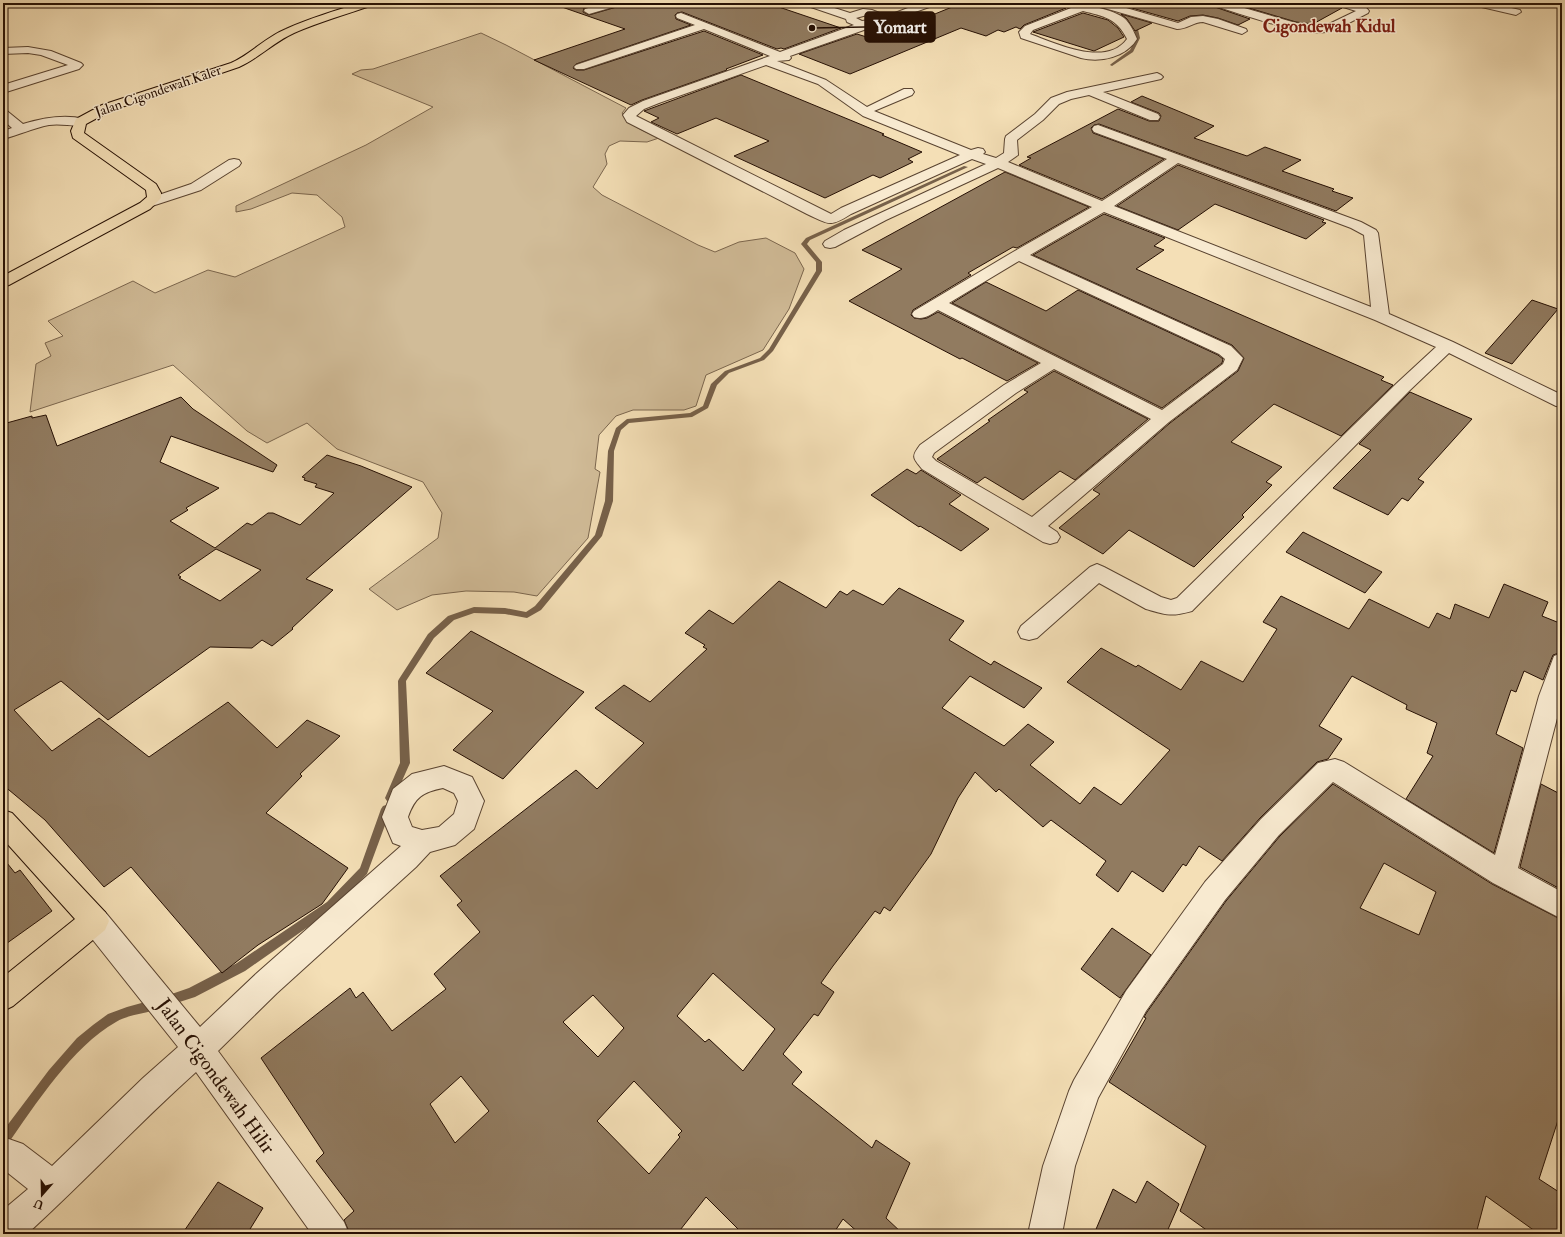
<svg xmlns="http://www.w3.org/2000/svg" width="1565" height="1237" font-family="'IM FELL Double Pica',serif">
<rect width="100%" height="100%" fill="#f4dfb6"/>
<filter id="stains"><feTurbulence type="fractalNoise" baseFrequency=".005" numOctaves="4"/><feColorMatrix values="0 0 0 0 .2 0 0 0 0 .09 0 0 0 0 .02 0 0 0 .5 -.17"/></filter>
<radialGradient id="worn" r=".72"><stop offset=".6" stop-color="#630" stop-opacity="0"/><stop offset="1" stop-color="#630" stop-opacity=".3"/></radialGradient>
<path fill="#d1bc98" stroke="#7b664e" d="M481,33l25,12 120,63 -4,5c9,14 22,18 37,25l-12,4 -27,-1 -11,5 -4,8 2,10 -14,23 9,8 96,50 17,7 24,-10 27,-4 29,15 9,16 -15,40 -26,41 -57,25 -10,31 -12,4h-51l-17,6 -17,19 -4,34 5,3 -12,66 -51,58 -23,-4 -48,-1 -34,4 -35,15 -28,-21 69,-51 4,-25 -19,-31 -86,-33 -30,-26 -40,20 -20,-12 -74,-66 -143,47 6,-48 15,-8 -6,-13 18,-7 -15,-15 85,-40 22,12 53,-23 27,7 110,-50 -3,-10 -25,-22 -25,-2 -41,16 -15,3v-6l130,-61 67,-38 -81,-33 9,-4 12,-1z"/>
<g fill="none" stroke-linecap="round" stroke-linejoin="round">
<g fill="#77614a" fill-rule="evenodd">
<polygon points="1078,3 1084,3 1101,9 1098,10"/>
<polygon points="1110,11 1129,17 1137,25 1140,38 1133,52 1112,66 1110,65 1111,64 1130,50 1136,38 1133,25 1127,19 1109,13"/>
<polygon points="964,166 968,167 810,240 807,244 822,262 822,271 773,351 764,360 729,373 717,385 708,408 692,417 629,423 621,430 614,451 613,501 602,536 541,610 527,618 505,614 474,613 454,620 434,638 406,681 410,763 393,801 390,802 387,801 385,798 400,763 398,681 399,679 428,634 448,616 474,607 505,608 526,612 535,606 595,535 605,501 608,451 616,428 627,419 690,413 703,406 711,384 725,371 760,358 769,349 816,271 816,262 801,244 806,238"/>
<polygon points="386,805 389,806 391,809 367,874 335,908 245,971 195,997 167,1006 163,1005 162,1001 163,997 189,988 237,963 327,902 360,868 381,809 383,806"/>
<path d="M156,999l4,1 1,4 -1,4c-14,6 -31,6 -44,14 -44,25 -80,82 -109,123l-4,2v-16l46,-61 28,-32 16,-13 15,-11 19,-7z"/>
</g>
</g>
<g fill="#917b60" stroke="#250f03" fill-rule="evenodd">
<polygon points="560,3 600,3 584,8 583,12 589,15 620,6 622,3 767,3 841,28 784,49 781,48 777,49 682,12 677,13 675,15 676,19 691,25 576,64 573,68 576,70 584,70 704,31 763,55 726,69 727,70 642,100 631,105 534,60 625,29 559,6"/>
<polygon points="962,3 1057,3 1059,6 1066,8 1024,25 1020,29 1016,27 1004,32 998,30 986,36 961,28 850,74 799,54 857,34 873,39"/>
<polygon points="1114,3 1210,3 1212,6 1250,19 1238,25 1218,18 1203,15 1190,16 1178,21"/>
<polygon points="1232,3 1335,3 1337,6 1342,8 1313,24 1296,22"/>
<polygon points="1083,13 1108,20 1118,28 1124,37 1094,51 1033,32"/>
<polygon points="1121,14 1152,23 1135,31 1127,19"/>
<polygon points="741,75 884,134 882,135 922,152 908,159 913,162 880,178 873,175 825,198 734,156 769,141 716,118 677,134 651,122 659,118 644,111"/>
<polygon points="1142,96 1214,126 1194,138 1247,156 1265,147 1301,160 1282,171 1334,189 1332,191 1353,198 1336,211 1099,124 1094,125 1091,128 1093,133 1164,159 1102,199 1019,165 1031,158 1027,157 1118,109 1149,121 1159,121 1161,116 1159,113 1131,102"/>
<polygon points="1178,165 1324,220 1322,222 1326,223 1306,239 1215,204 1178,230 1117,206"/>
<polygon points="1005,172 1089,207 1017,248 1013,247 968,273 971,275 913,310 911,315 914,318 921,319 927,318 938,312 1038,363 1007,381 962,358 960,359 849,301 902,269 862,250"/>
<polygon points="1104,214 1165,238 1154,246 1164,250 1136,269 1384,377 1381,380 1393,385 1341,436 1274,404 1231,442 1282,467 1266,482 1272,485 1242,515 1244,517 1194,567 1129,530 1103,554 1059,528 1100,494 1093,490 1170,423 1238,371 1244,358 1232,345 1033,255"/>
<polygon points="986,282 1046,311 1078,290 1218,355 1223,359 1222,363 1162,408 952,303"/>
<polygon points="1532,300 1558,309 1512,364 1485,353"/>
<polygon points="1054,371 1148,419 1075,480 1060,471 1023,500 985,477 977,483 937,459 990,421 988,420 1028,392 1024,390"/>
<polygon points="1410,392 1472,419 1418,479 1424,482 1408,501 1402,498 1388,515 1333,488 1371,450 1359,444"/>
<path d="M181,397l12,12 84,56 -4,7 -102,-36 -11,26 59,26 -33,20 2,2 -18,11 45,27 32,-25 5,2 16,-12h5l27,12 34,-32 -19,-6 2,-3 -13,-4 1,-2 -3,-1 25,-22 34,11 51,21 -106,92 27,11 -41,38 1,1 -21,17 -10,-6 -10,8 -42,-1 -102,73 -47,-39 -47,29 38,41 47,-33 50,39 79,-55 49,46 30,-28 33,16 -40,38 2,2 -36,37 82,55 -26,36 -64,41 -36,28 -91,-106 -27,20 -59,-67 -42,-35v-361l29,-8v2l14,-3 11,31zM216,549l45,21 -41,31 -41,-23 2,-1 -3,-2z"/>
<polygon points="907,469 916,474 921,470 961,495 949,504 989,529 961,551 920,526 919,527 871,495"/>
<polygon points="1303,532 1382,572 1365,593 1286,552"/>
<path d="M779,581l47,27 14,-17 7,4 6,-5 30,15 16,-17 65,33 -15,19 42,25 3,-4 48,27 -18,20 -54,-32 -28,32 62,38 24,-22 26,18 -24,23 50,39 14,-17 27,18 49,-55 -103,-68 34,-34 35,19 2,-2 43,25 20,-29 42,21 34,-53 -14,-7 18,-26 68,33 20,-30 60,29 8,-15 13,6 5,-15 34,14 15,-34 44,18 -6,14 20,8v28l-9,3 -10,25 -19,-9 -8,21 -5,-2 -15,44 27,14 -29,105 -88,-54 27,-43 -6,-3 10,-30 -31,-14 1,-4 -55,-29 -33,50 23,13 -14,20 -11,3 -57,56 -38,43 -23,-15 -13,20 -3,-2 -20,28 -31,-21 -14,21 -22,-17 10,-14 -55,-41 -8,7 -44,-38 -3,3 -21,-20 -17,26 -27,56 -41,57 -6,-4 -4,7 -5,-3 -42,55 -12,17 13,9 -16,24 -4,-2 -31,40 19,18 -10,12 80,64 4,-8 34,23 -24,55 17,16h-43l-17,-15 -10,15h-90l-37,-37 -29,37h-327l-6,-14 10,-9 -38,-50 8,-8 -63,-95 89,-70 6,10 7,-6 29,39 54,-42 -12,-15 46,-42 -23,-27 5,-4 -22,-25 136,-106 21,19 47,-46 -49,-35 29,-23 26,17 57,-53 -4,-2 2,-2 -20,-12 24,-23 24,14zM713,973l62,56 -32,42 -34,-32 -4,3 -28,-26zM593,995l31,33 -26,29 -35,-35zM461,1076l28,35 -34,32 -25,-39zM634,1081l48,50 -4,4 2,2 -31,37 -52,-53z"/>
<polygon points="471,631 584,692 503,779 453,750 493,711 426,673"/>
<path d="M1333,784l159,100 70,36v188l-23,71 23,15v40h-23l-53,-38 -10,38h-264l-32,-23 26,-65 -97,-64 37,-64 -2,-1 3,-5 79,-111 54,-65zM1384,863l52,29 -17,43 -59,-27z"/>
<polygon points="1541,784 1562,795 1562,890 1520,867"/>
<polygon points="3,858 15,873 20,870 52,911 3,946"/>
<polygon points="1112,928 1151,955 1120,998 1081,969"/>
<polygon points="1147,1181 1179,1204 1166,1234 1094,1234 1113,1189 1136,1203"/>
<polygon points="218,1182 263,1208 247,1234 182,1234"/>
</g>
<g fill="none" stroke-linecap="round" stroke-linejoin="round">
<g stroke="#594330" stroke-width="2">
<g id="minor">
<polygon points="605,3 621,3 620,5 589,14 584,11 585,9"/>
<path d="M804,3h15l31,10 13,-4 9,1 15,6 34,-13h15l-1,2 -145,51 1,2 -2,2 -12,1 49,19 41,27 37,-18h8l2,3 -2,3 -38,16 97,39 7,-2 5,1 2,3 -2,2 13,4 8,-5 1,-14 1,-3 29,-22 16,-16 16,-6 90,-19 4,2 2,2 -2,2 -58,13 55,22 2,3 -2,3h-8l-61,-25 -18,4 -12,5 -16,16 -26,20 1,15 -10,7 94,39 65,-42 -73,-27 -2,-3 2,-3 4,-1 263,97 15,8 2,3 11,81 64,28 109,53v12l-6,-1 -107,-53 -40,38 -217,220c-22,6 -25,4 -46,-2l-47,-26 -62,55 -8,2 -8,-2 -3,-6 3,-6 69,-59 7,-3 7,3 57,30 10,3 6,-2 220,-215 39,-36 -61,-27 -271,-108 -74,43 201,91 12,12 -6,12 -68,52 -121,104 9,6 3,5 -3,5 -7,2 -7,-2 -121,-73c-9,-11 -11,-12 -2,-24l84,-60 37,-22 -103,-53c-8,5 -14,10 -24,7l-2,-3 2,-3 99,-59 79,-45 -94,-39 -112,52 -51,27 -5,1 -5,-1 -2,-3 2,-3 19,-11 142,-66 -14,-5 -121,55c-22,14 -22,10 -44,0l-180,-92 -4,-7 6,-7 14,-7 127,-45 -66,-27 -120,40h-8l-2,-2 2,-2 119,-40 -18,-7 -1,-2 1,-2 4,-1 99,39 74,-27 -7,-3 -1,-3 -41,-14zM867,15l10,4 -15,2 -6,-3zM766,65l52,19 45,32 97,39 -119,53 -10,6 -195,-98 8,-7 15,-6zM1178,163l173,65 13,7 7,72 -257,-101zM1019,261l200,93 6,5 -2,5 -61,46 -213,-107zM1054,369l97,50 -119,98 -96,-56 -4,-4 2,-4 82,-60z"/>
<path d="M1058,3c18,0 51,4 66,15 6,5 10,14 13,21 -11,18 -36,24 -56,19l-60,-20 -2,-6 6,-6 46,-18 -12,-3zM1083,11c20,5 34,7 44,28 -21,29 -72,4 -97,-5l3,-4z"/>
<path d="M1101,3h8l69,20 13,-6 12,-1 15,3 28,10 1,2 -5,3 -39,-12c-9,0 -16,7 -26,7l-76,-22 -1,-2z"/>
<path d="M1211,3h16l69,20 20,3 11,-1 29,-14 -19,-6 -1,-2c11,0 26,-2 33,8l-1,2c-14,7 -28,16 -42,19 -24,4 -88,-19 -114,-27z"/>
<polygon points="1472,3 1490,3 1520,10 1521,12 1516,15 1473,5"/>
<polygon points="28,47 51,51 81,63 83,65 79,69 3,93 3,85 68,65 41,55 28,53 3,54 3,48"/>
<path d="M3,110l4,1 16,13c20,-6 41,-10 61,-5l2,3 -2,3c-10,2 -23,-2 -35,0 -16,3 -30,10 -46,14v-8l9,-3 -9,-8z"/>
<polygon points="234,159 239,160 241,163 239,166 201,190 152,206 147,205 145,202 147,199 191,184 229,160"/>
<polygon points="1562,653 1562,699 1518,868 1562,892 1562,919 1493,883 1333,782 1279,835 1225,900 1146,1011 1098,1098 1075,1166 1062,1234 1028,1234 1043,1166 1069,1091 1074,1080 1126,991 1205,882 1261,819 1318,763 1335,759 1344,762 1495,855 1539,696 1554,656"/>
<path d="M444,766l28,11 12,24 -10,28 -19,16 -25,7 -14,15 -139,126 -59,58 126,171 5,12h-37l-116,-162c-58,52 -111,109 -169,162h-24v-24l25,-21 -25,-20v-32l20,7 29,22 91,-88 35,-31 -93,-117 -4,-9 4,-9 10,-4 10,4 95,115 57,-54 144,-127 -8,-3 -11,-26 11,-28 19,-15zM443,788l11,5 4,8 -4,13 -15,13 -17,3 -10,-3 -4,-10c7,-20 15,-25 35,-29z"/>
</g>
</g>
<g stroke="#250f03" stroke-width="2">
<g id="major">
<path d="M359,3h15l-1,2c-26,9 -54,17 -79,28 -20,9 -35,25 -55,34l-129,44 -24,13 -2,9 72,51 5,9v5l-11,11 -141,76 -6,2v-11l137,-73 7,-6 -1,-7 -73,-52 -2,-7 5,-12 26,-14 129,-42c20,-9 35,-26 55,-34 24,-11 49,-18 73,-26z"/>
<polygon points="3,810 12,813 105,912 109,921 105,930 13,1006 3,1011 3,977 75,919 3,839"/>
</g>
</g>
<use href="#minor" fill="#f8ead0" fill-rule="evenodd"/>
<use href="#major" fill="#f4dfb6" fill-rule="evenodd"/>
</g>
<g text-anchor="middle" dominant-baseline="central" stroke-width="3" stroke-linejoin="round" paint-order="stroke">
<g font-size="14" fill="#250f03" stroke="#f8ead0">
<text transform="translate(158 91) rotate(-19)">Jalan Cigondewah Kaler</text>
</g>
<g font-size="18" font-weight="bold" fill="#7a1f14" stroke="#f8ead0">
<text x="1329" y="26">Cigondewah Kidul</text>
</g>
<g font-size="20" fill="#250f03" stroke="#f8ead0">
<text transform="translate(216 1076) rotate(54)">Jalan Cigondewah Hilir</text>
</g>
</g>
<path fill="none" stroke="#250f03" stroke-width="1.5" d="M812 28L865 27"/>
<circle fill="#250f03" stroke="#f8ead0" stroke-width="1.5" cx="812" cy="28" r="4"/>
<rect fill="#250f03" stroke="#250f03" stroke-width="1.5" x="865" y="12" width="70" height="30" rx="4"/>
<g font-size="18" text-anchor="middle" font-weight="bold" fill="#fff">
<text x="900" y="33">Yomart</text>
</g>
<rect width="1565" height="1237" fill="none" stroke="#f4dfb6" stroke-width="16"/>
<rect x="4" y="4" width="1557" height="1229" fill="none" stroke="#250f03" stroke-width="2"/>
<rect x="8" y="8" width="1549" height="1221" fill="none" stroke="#250f03"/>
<g transform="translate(42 1195) rotate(200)" stroke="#f8ead0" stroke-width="3" paint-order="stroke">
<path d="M0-3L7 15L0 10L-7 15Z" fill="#250f03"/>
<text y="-6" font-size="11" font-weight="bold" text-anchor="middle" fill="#250f03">U</text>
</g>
<rect width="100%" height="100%" filter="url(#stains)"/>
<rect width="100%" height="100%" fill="url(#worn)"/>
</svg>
